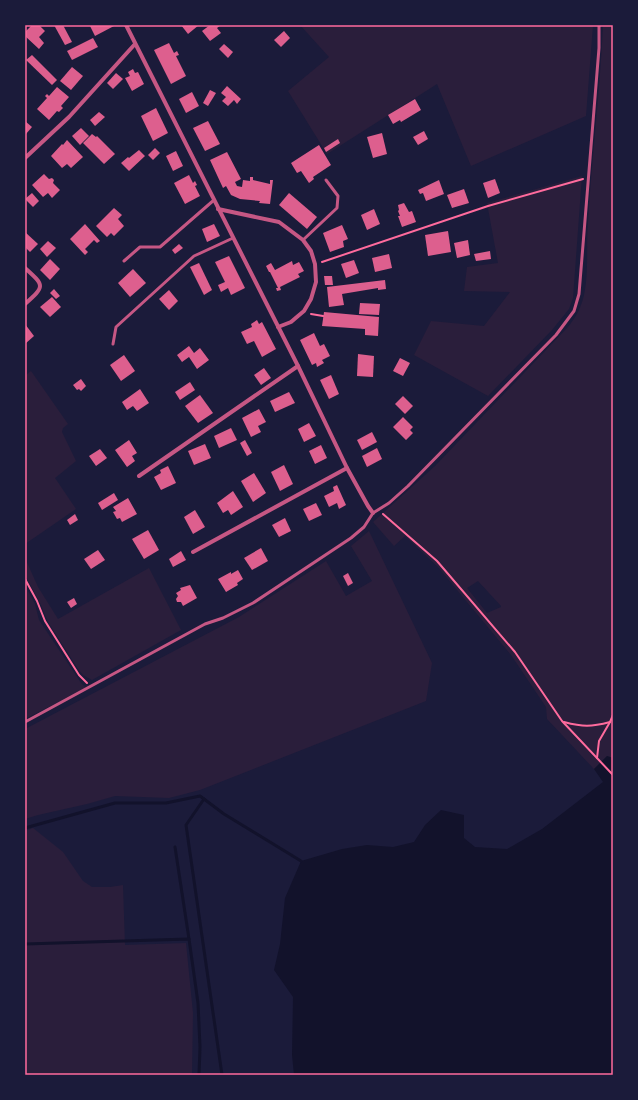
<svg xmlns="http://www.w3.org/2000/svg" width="638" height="1100" font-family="'PT Sans Narrow',sans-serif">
<rect width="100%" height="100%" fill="#1b1b3a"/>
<g fill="#2a1e3b" fill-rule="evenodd">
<polygon points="300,25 593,25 586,116 471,166 437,84 327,154 288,91 329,57"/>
<path d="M603,25h10v733l-6,-2 -13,13 -47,-50 -1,-12 -35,-52 -73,-88 -33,-31 -11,10 -21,-24 62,-56 133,-139c8,-10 13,-19 16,-32 5,-22 2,-50 4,-73 4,-66 12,-131 15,-197zM478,581l23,25v1l-14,6 -20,-25z"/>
<polygon points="582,176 573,298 569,309 552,330 488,396 414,355 431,321 484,326 510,292 464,291 467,267 498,263 487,203"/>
<polygon points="31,371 68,424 63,428 62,432 76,461 55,478 76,509 25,544 25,376"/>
<polygon points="369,531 432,663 426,701 200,790 169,798 115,796 87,804 38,815 25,819 25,729 239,617 326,561 346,596 372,581 351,546"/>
<polygon points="25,558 38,587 58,619 149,568 181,630 92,680 83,675 78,669 48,622 40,603 25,575"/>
<polygon points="25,585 35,604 39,620 81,683 86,688 25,719"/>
<polygon points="33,828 63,852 83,881 92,887 110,887 123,885 125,945 186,943 193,1013 192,1075 25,1075 25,831"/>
</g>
<polygon fill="#12122b" points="607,756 613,758 613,1075 294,1075 292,1055 293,997 274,970 280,944 285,898 301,861 342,849 367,845 393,847 414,842 425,825 441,810 464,815 464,838 475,847 507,849 542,829 603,782 594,769"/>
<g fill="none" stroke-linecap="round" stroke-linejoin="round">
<g stroke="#12122b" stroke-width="3">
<polyline points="204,799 186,825 222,1075"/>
<polyline points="25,828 115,803 166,803 200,796 224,814 301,861"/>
<polyline points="175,847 189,939"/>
<polyline points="25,944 189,939 198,1003 200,1047 199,1075"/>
</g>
</g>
<g fill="#dd5f8e">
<polygon points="32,25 39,25 45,31 39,37 44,43 39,49 25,36 25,32"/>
<polygon points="54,25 63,25 72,42 65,45"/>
<polygon points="93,25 113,25 114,26 95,36 90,26"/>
<polygon points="181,25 199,25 188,34"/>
<polygon points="210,25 221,25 217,28 221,33 210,41 202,31"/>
<polygon points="284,31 290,38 281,47 274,40"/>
<polygon points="93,38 98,47 72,60 67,51"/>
<polygon points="169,43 174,53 177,51 179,55 176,56 186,76 171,84 154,50"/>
<polygon points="224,44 233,52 228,58 219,49"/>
<polygon points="32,55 57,80 52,85 26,60"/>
<polygon points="72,67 83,76 71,90 60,81"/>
<polygon points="133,69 135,73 138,72 144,84 132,91 125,78 130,76 128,72"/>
<polygon points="116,73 123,79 113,89 107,83"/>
<polygon points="227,86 241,99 237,104 234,100 228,106 222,101 226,97 221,93"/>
<polygon points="57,87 69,97 61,106 63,108 59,112 57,111 49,120 37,109 47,98 45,96 47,94 49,96"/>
<polygon points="210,90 216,93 208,106 203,103"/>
<polygon points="192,92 199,106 186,113 179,99"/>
<polygon points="415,99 421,110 401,122 400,120 393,124 388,115"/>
<polygon points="156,108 168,133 153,141 141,116"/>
<polygon points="99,112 105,117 95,126 90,120"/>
<polygon points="25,121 32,127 26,134 25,133"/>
<polygon points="208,121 220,144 205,151 193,128"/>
<polygon points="81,128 89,136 80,145 72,136"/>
<polygon points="424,131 428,139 418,145 413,137"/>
<polygon points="382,133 387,154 373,158 367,137"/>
<polygon points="92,134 96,137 97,136 115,154 104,164 83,143"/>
<polygon points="338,139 340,143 326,152 324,148"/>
<polygon points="67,140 83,157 71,168 67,164 62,168 51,156 62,144 63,145"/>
<polygon points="319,145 331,165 313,177 314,179 309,183 301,171 297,173 291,163"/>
<polygon points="155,148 160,153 153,160 148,155"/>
<polygon points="139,150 145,156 129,171 121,163 128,157 129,158"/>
<polygon points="176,151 183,166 173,171 166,156"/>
<polygon points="227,152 241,179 235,182 237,186 242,187 243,180 250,181 250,177 253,177 253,180 270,184 270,180 273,180 270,204 259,203 260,201 240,199 231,195 226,186 223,188 210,160"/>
<polygon points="44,174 49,179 52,178 54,180 53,183 60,190 52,198 48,193 43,197 32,185"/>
<polygon points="189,175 193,183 195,181 197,185 195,186 200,196 185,204 174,183"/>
<polygon points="495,179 500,193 488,198 483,183"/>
<polygon points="439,180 444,194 426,201 423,193 420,194 418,190"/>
<polygon points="464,189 469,203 452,208 447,195"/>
<polygon points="32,193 39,201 33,207 25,199"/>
<polygon points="289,193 317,217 307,229 279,205"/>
<polygon points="404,203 409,212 412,211 416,222 402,227 398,216 400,216 398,211 399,210 398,205"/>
<polygon points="114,208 122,215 118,219 124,226 114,236 111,233 107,237 96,226"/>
<polygon points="374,209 380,224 367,230 361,215"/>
<polygon points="85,224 100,241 97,243 94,240 85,249 88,252 85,255 70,239"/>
<polygon points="214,224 220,236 207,242 202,229"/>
<polygon points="342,225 348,239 343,241 344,247 330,252 323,233"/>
<polygon points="448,231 451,252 428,256 425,235"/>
<polygon points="25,232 38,244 30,252 25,247"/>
<polygon points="468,240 470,255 457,258 454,243"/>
<polygon points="48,241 56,248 47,257 40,249"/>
<polygon points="179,244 183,248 175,254 172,250"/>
<polygon points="490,251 491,259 476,261 474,254"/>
<polygon points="389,254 392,268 375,272 372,258"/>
<polygon points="229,256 245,288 231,295 228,288 221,292 218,285 225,282 215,262"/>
<polygon points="50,259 60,269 50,280 40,270"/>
<polygon points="354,260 359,273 346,278 341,264"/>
<polygon points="292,261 293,265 299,262 304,271 298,274 300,277 280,287 281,290 277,291 276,288 278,288 270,272 269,272 266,266 271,263 275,270"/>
<polygon points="199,263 212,290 204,295 190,267"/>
<polygon points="133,269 146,283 130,297 118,283"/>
<polygon points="324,276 332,276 333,285 325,285"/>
<polygon points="385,280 386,289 378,290 378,288 342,294 344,305 329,307 327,287"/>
<polygon points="54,289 60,296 56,299 50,293"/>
<polygon points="169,290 178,301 169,310 159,299"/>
<polygon points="52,297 61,307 50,317 40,307"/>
<polygon points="360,303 380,304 379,315 359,314"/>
<polygon points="324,312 379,317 378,336 365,335 365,329 322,326"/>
<polygon points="257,320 259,324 262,322 276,349 262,357 254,341 247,344 241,332 252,327 251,324"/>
<polygon points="25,324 34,336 25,344"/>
<polygon points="314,333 320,346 324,344 330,356 322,360 324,363 317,367 316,363 312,365 300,340"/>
<polygon points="189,346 194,353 200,348 209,360 197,369 189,357 182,362 177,355"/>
<polygon points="358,354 374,356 373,377 357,376"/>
<polygon points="124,355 135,371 121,381 110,365"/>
<polygon points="400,358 410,363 403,376 393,371"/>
<polygon points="264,368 271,378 261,385 254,375"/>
<polygon points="331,375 339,394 329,399 320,380"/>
<polygon points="81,379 86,386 81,391 79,389 77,390 73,385"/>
<polygon points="190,382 195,390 180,400 175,392"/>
<polygon points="140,389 149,403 137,411 133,406 127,410 122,402"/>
<polygon points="289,392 295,403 275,412 270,401"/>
<polygon points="200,395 213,413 198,423 185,406"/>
<polygon points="403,396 413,406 405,414 395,404"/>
<polygon points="259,409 266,422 258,426 261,432 251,437 242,418"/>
<polygon points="403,417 413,427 410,430 413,433 406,440 393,427"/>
<polygon points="309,423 316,436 304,442 298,429"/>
<polygon points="231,428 237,440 219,448 214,436"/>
<polygon points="372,432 377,442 362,450 357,440"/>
<polygon points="129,440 137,453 132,456 135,461 127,467 115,450"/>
<polygon points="245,440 252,453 247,456 240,443"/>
<polygon points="205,444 211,458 194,465 188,451"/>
<polygon points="321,445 327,458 315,464 309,451"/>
<polygon points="377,448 382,459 367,467 362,456"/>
<polygon points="100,449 107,458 96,466 89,456"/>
<polygon points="284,465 293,484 280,491 271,472"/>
<polygon points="168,466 176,483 161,490 154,477 161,473 160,470"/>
<polygon points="254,473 266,493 253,502 241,481"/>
<polygon points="337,485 346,505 339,509 337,503 329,507 324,496 334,491 333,487"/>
<polygon points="233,491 243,507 231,515 228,510 223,513 217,503"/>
<polygon points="114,493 118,500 102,510 98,503"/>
<polygon points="128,498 137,514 122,522 120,518 117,519 113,512 116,511 113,507"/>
<polygon points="316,503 322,515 309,521 303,509"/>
<polygon points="195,510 205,527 193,534 184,517"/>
<polygon points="75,514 78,520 70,525 67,520"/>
<polygon points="285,518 291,531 279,537 272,525"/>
<polygon points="148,530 159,550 144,559 132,539"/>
<polygon points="261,548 268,561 252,570 244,558"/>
<polygon points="98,550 105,560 91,569 84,559"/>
<polygon points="181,551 186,560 173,567 169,559"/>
<polygon points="238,570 243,579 237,583 238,585 226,592 218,579 231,572 231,574"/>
<polygon points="348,573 353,583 348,586 343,576"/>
<polygon points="190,585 197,598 183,606 181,602 177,602 176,599 178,596 176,593 181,590 180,588"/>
<polygon points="74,598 77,604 71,608 67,602"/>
</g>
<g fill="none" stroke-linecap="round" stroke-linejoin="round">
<g stroke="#ff6b9d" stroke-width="2">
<polyline points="322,262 488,206 583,179"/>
<polyline points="311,314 323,316"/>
<polyline points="383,514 437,561 515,652 562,721 613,775"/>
<polyline points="25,579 37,601 45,621 79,675 87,683"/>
<path d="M564,722c19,5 27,5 46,0l3,-7"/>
<polyline points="597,758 599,741 610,722"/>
</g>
<g stroke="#c65784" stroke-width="3">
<polyline points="303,240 337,208 338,196 326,180"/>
<polyline points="124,261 140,247 160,247 214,200"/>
<polyline points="113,344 116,327 194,256 233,238"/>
<polyline points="25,722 205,624 223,618 253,603 351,538 364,527 373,513 389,503 408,486 556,335 574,311 579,294 599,48 599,25"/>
</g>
<g stroke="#c65784" stroke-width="4">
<polyline points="126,25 298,366 347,468 368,506 373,513"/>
<polyline points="25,158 69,117 135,44"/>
<polyline points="218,209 279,222 303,240 311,251 315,264 316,282 311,299 304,311 298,316 291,322 278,327"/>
<path d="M25,268c20,18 20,18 0,36"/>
<polyline points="139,476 298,366"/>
<polyline points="193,552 347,468"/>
</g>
</g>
<rect width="638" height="1100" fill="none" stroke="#1b1b3a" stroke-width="52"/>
<rect x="26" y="26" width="586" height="1048" fill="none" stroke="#ff6b9d" stroke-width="1.5"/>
</svg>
